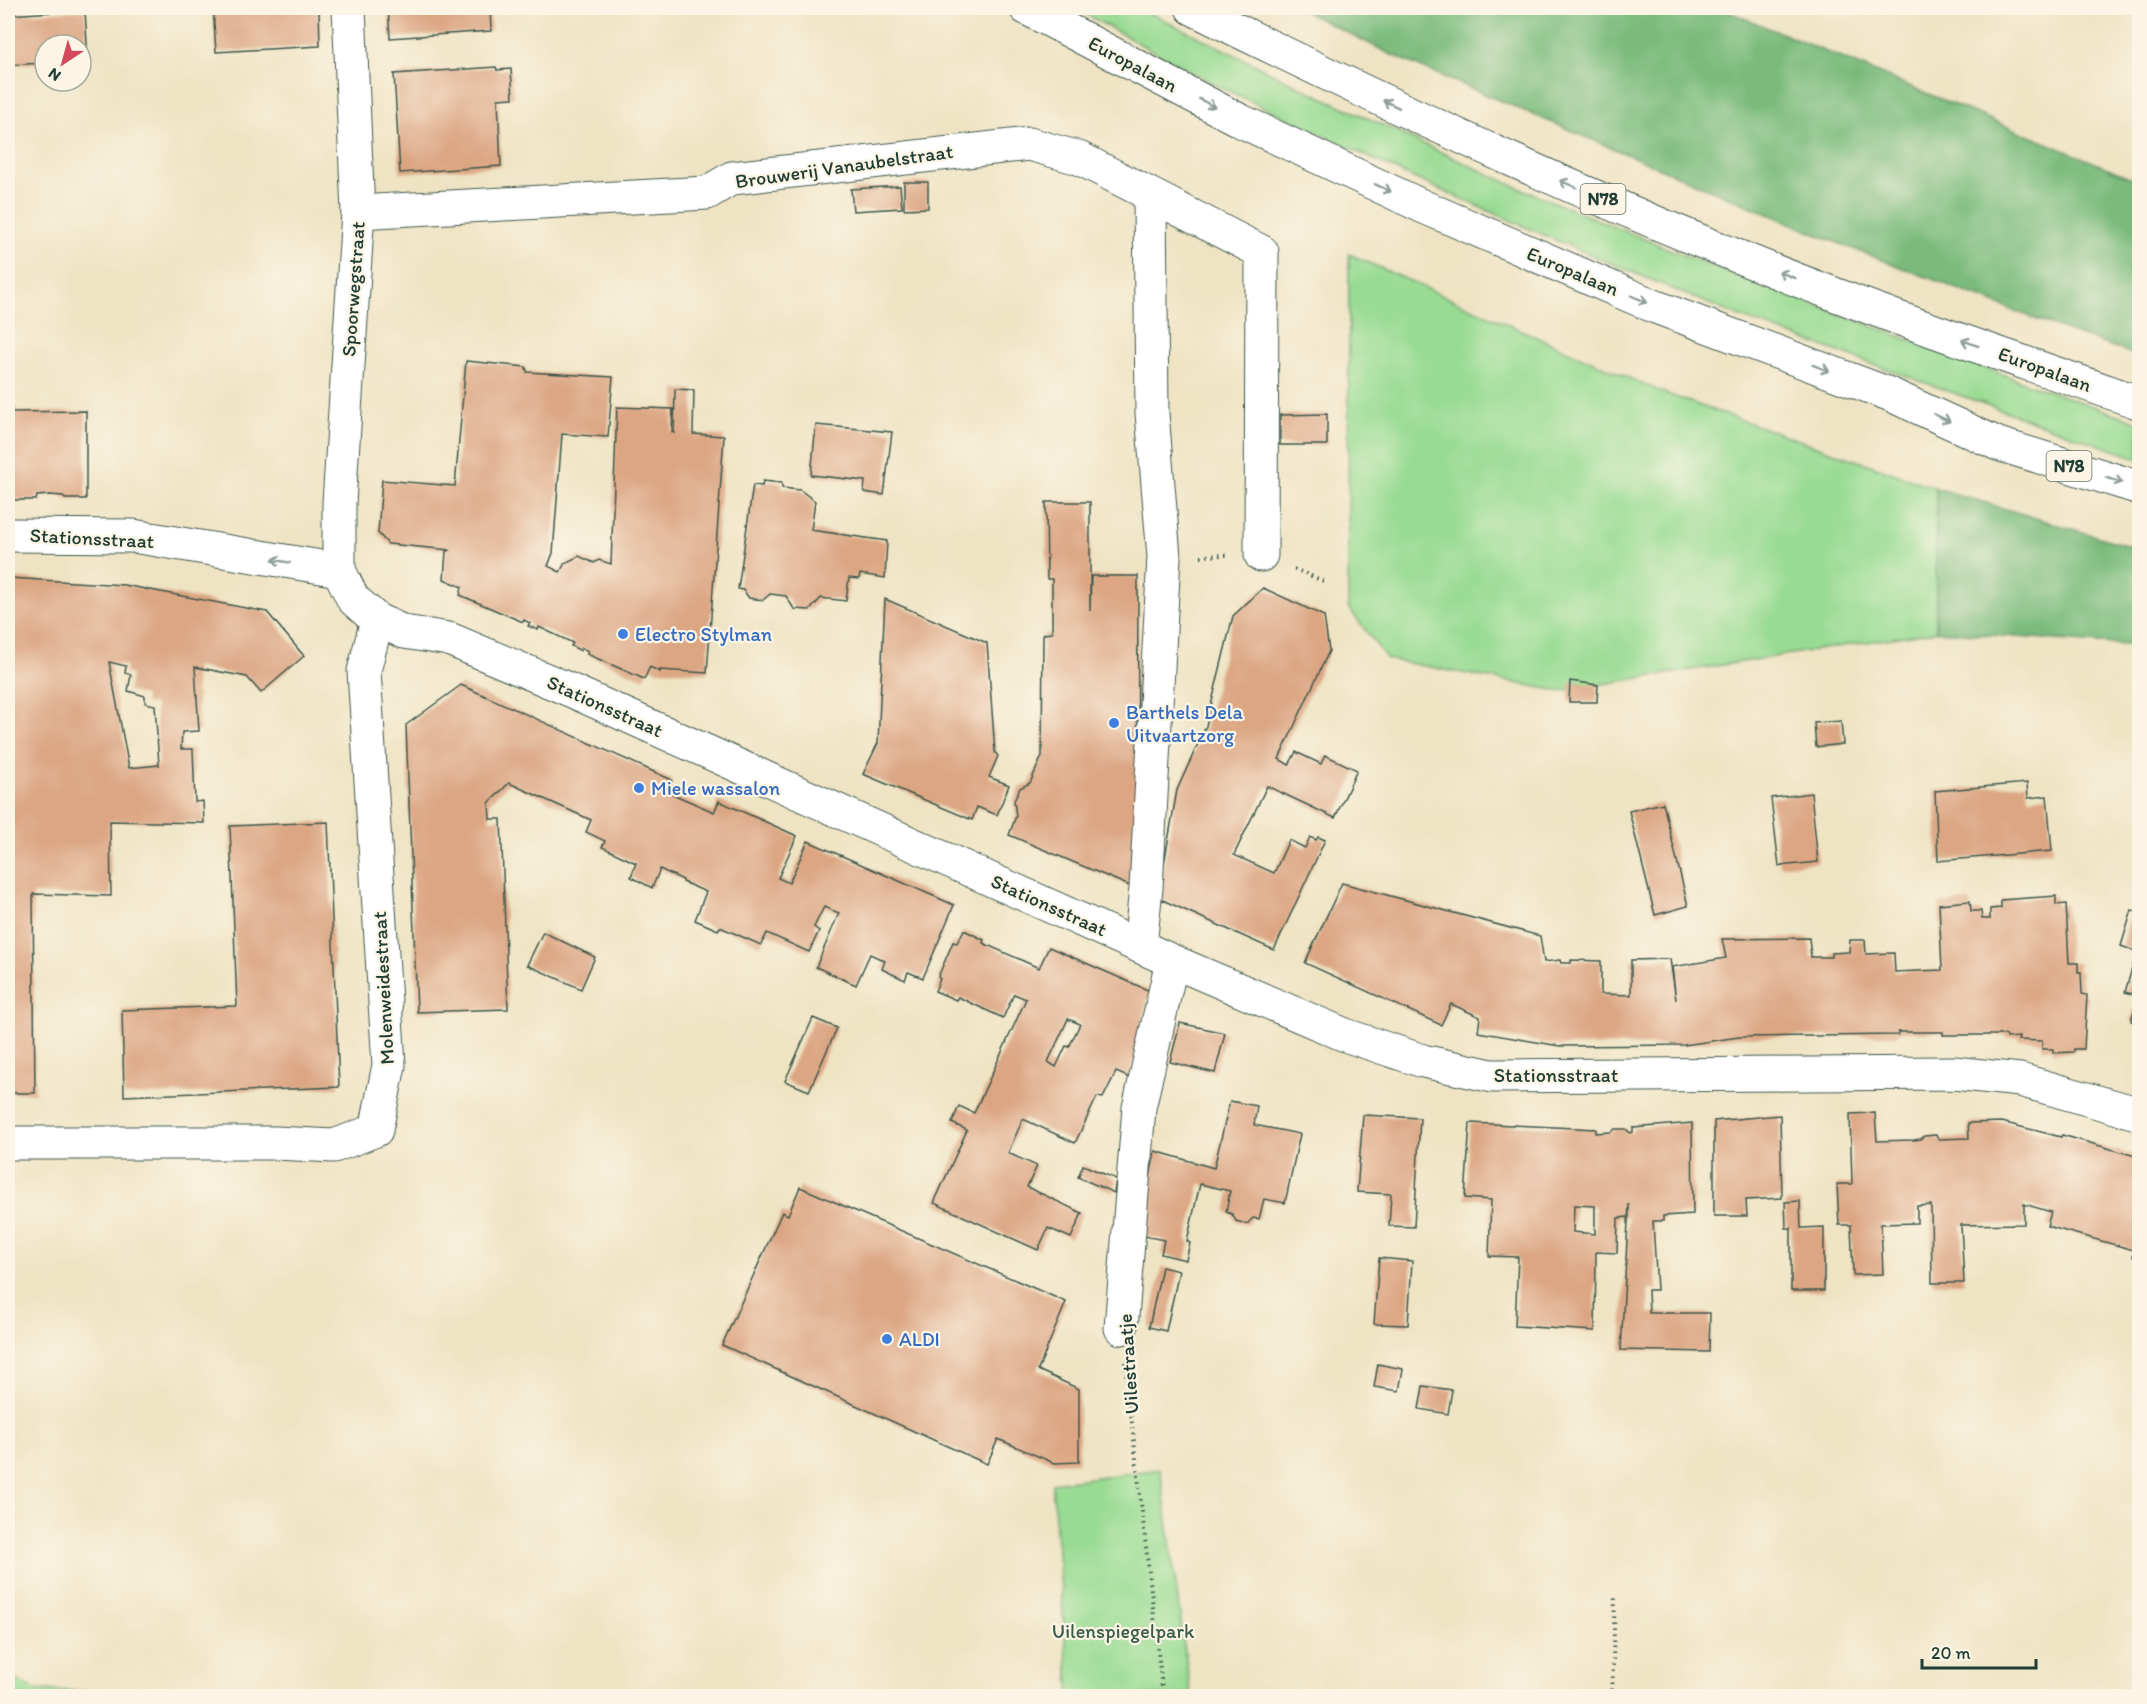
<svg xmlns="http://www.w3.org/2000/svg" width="2147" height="1704" font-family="Itim,sans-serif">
<rect width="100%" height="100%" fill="#fcf5e5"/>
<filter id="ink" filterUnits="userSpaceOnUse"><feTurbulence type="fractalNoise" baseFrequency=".0167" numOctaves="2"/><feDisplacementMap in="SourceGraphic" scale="12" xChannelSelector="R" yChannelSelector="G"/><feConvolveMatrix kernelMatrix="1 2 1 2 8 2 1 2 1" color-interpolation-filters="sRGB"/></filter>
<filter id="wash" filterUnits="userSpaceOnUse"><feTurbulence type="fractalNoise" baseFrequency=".008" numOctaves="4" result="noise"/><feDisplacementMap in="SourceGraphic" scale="24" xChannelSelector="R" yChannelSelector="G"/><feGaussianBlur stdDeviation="1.35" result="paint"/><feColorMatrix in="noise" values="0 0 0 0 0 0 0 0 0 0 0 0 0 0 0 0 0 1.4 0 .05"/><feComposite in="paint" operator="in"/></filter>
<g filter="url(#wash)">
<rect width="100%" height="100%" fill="#eee4c4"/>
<g fill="#98db93" stroke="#5c8c64" stroke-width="1.5">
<polygon points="1074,8 1140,8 1298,86 1512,185 1728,273 2029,384 2139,422 2139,459 1743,318 1560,242 1409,176 1212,83"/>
<polygon points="1349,254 1661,392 1936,488 1936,631 1559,691 1387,659 1348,607"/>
<polygon points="1160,1469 1191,1696 1070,1696 1052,1483"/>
<polygon points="8,1676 36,1690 313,1696 8,1696"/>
</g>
<g fill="#7abb7d" stroke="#4c7c58" stroke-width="1.5">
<polygon points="1298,8 1720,8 2139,181 2139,356 2064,330 1825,238 1392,55"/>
<polygon points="1936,488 2139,549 2139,646 1936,631"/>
</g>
<g id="blocks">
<g fill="#dca683" fill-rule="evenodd">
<polygon points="213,8 319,8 320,46 216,52"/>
<polygon points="388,8 490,8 491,31 390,38"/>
<polygon points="85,10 88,60 81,61 81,45 45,45 45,63 8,65 8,15"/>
<polygon points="496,67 497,70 511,69 513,98 498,99 501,166 400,173 394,74"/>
<polygon points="904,182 928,182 928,208 904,209"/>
<polygon points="900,186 902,208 853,211 851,189"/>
<polygon points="8,351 9,351 12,412 86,411 86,499 65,499 63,496 50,495 37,496 36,500 8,500"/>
<polygon points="466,361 526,367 527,372 613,377 608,437 562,434 553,553 548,566 560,572 565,563 579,556 594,563 599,560 611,564 617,407 673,409 672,432 674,433 675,389 694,390 693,434 724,436 707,673 660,670 660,672 650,667 644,679 587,654 588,651 582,648 581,651 571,646 573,643 539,627 538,630 528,626 530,623 524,620 523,622 460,595 462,587 444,579 446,551 450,550 388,544 378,533 382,480 455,486"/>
<polygon points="1327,414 1327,445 1280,445 1280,415"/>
<polygon points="816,425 892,432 884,495 864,492 865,481 811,475"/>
<polygon points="763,481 782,483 782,488 800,490 815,501 811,530 887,541 885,578 860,574 859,579 849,578 846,601 821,598 810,610 794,609 786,596 770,594 763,600 749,598 743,590 738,589 753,485 762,486"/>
<polygon points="1046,502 1090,502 1090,611 1091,576 1138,576 1137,889 1009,835 1016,816 1014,801 1020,788 1030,783 1042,756 1043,634 1052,633 1052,579 1047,579"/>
<path d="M8,578l116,7 143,27 37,44 -43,37 -14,-16 -52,-10 4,64 -17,1 -1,17h12l2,53 8,-1 1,22 -94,-2 1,75 -78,-2 2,199h-27zM109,662l17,4 -1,7 6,2 -3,16 17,5v7l10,2 4,60 -30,3z"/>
<polygon points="1263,588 1324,616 1329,651 1279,759 1289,765 1296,752 1321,764 1325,755 1357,770 1335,818 1267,786 1234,855 1274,873 1289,840 1305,848 1310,837 1316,840 1318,837 1325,840 1274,950 1158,898 1177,790 1206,726 1233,616"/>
<polygon points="885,599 987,643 995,752 998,756 989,777 1009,785 997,815 977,807 972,820 863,774 878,743"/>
<polygon points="1570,681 1598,685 1597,702 1569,702"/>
<polygon points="461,685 672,780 668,792 714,812 719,801 797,836 778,878 789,883 808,841 954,905 923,978 908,972 905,980 882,969 885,961 870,954 856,985 816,967 839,913 824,907 814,927 819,931 809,952 767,933 761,945 720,927 718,930 695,920 706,892 683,882 683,880 660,869 652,888 631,877 636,863 602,847 605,841 586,832 591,820 509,783 489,803 490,819 501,819 508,1009 417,1012 406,725"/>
<polygon points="1841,721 1843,744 1816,747 1814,723"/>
<polygon points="2027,783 2028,798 2047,796 2052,851 1938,861 1935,791"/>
<polygon points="1811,793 1818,862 1779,866 1771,798"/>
<polygon points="1663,803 1688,906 1655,915 1629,811"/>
<polygon points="328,822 339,1087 124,1096 122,1010 237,1006 230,826"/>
<polygon points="1342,883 1540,936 1544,962 1560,960 1561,963 1571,963 1571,960 1601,961 1601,994 1631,995 1631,960 1670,959 1676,1000 1672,967 1726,958 1722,939 1809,938 1811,957 1831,957 1831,953 1849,952 1850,940 1865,940 1866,954 1894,953 1895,972 1942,970 1939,904 1970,901 1971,911 1981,911 1982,919 1990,919 1990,909 2001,908 2001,900 2056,896 2056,905 2066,904 2069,963 2078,963 2078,972 2081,972 2082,994 2087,995 2084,1049 2074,1049 2074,1052 2053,1053 2053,1049 2042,1049 2042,1041 2018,1040 2019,1037 2007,1038 2006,1035 1943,1035 1943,1032 1898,1032 1898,1035 1739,1037 1684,1045 1560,1046 1478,1032 1480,1017 1451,1004 1441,1025 1305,963"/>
<polygon points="2132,910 2139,913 2139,991 2134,989 2132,994 2125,992 2137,952 2121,946"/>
<path d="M964,930l20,10 -1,3 56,25 10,-21 101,44 -20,87 -14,-6 -13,26 -6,-1 -22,46 -52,-24 -15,34 29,13 -10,21 55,26 -11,25 -23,-10 -10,22 -104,-47 33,-73 -15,-7 7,-17 15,7 52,-114 -12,-5 -11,24 -45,-21 -2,3 -21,-9 5,-12 -2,-2 15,-35 4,1zM1068,1019l12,5 -11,23 -3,-1 -10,21 -8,-5z"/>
<polygon points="543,932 595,957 581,989 527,965"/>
<polygon points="2139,994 2139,1023 2131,1021"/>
<polygon points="813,1018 837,1028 809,1091 785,1081"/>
<polygon points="1180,1023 1225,1033 1215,1073 1170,1062"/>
<polygon points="1230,1101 1257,1106 1254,1125 1300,1134 1285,1203 1264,1199 1259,1219 1253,1218 1247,1224 1236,1221 1232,1214 1226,1212 1230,1191 1200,1184 1187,1241 1190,1243 1186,1260 1161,1254 1164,1240 1139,1235 1155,1151 1214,1168"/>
<polygon points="1875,1113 1877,1141 1914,1140 1921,1139 1924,1136 1936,1135 1939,1139 1969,1138 1968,1123 2002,1122 2061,1137 2062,1135 2139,1157 2139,1258 2133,1257 2134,1250 2047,1226 2051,1212 2024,1204 2024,1224 1961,1225 1964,1283 1932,1283 1931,1205 1917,1206 1917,1223 1881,1224 1883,1274 1853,1275 1851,1225 1839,1225 1837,1184 1852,1184 1850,1114"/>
<polygon points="1363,1115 1420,1118 1414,1227 1389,1226 1391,1194 1357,1192"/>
<polygon points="1780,1115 1782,1198 1746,1200 1747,1216 1714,1216 1714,1121"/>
<path d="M1470,1123l126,6v4l15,-1 4,-3h11l4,4 3,-1v-4l59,-5 1,91 -30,2v5h-10l4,69h-9l1,23h61l-1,39 -88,-2 8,-146v13l-11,1 -1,35 -21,-1 -1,79 -80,-5 3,-69 -29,-1 2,-56 -26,-2zM1574,1205l21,1v28l-22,-2z"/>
<polygon points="1083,1165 1116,1179 1114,1193 1078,1177"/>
<polygon points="800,1187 1066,1302 1038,1370 1079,1389 1079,1462 1054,1463 998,1439 987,1464 722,1345 782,1212 788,1215"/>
<polygon points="1800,1201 1801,1228 1824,1227 1824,1291 1791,1291 1791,1228 1786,1228 1785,1202"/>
<polygon points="1379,1258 1412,1261 1408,1325 1374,1324"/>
<polygon points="1162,1267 1179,1271 1166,1331 1149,1327"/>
<polygon points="1378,1364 1403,1369 1399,1391 1374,1387"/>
<polygon points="1423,1386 1452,1390 1448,1414 1419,1409"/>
</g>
</g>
</g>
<g filter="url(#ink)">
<use href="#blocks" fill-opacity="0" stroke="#3e564a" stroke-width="1.5"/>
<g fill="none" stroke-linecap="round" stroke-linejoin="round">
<g stroke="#3e564a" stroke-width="35">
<g id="minor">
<polyline points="349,8 358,212 339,503 339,570 353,599 377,620 404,632 449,639 570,690 1172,961 1345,1035 1423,1061 1492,1076 1954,1073 2020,1080 2140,1114"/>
<polyline points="358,212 707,193 732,178 1029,144 1079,158 1262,252 1261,555"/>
<polyline points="8,535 133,536 339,570"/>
<polyline points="1140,946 1146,888 1164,557 1152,413 1150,195"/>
<polyline points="8,1143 276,1143 334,1146 376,1130 389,1065 364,671 377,620"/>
<polyline points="1121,1328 1139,1108 1172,961"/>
</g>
</g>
<g stroke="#3e564a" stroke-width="35">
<g id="major">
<polyline points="1026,8 1239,120 1424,207 1656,307 1889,394 1998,444 2140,488"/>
<path d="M1192,8c214,106 432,207 655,291 97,37 195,69 293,104"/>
</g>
</g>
<g stroke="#3e564a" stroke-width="4" stroke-dasharray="1.5 4.5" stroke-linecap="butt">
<polyline points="1201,556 1227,555"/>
<polyline points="1294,569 1326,582"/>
<polyline points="1125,1362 1163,1696"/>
<polyline points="1612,1696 1615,1596"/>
</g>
<use href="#minor" stroke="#fff" stroke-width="33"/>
<use href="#major" stroke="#fff" stroke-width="33"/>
</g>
<defs><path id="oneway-shaft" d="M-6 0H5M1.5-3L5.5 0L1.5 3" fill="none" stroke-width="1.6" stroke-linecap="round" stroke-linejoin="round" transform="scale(1.5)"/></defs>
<g stroke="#8f9e9a">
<use href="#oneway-shaft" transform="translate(1207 103) rotate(28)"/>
<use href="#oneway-shaft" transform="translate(1391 104) rotate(-155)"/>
<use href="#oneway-shaft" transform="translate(1568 184) rotate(-157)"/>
<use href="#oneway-shaft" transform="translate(1383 188) rotate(25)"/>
<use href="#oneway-shaft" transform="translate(1787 275) rotate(-158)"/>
<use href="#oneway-shaft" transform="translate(1639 299) rotate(23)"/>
<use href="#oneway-shaft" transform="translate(1970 343) rotate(-160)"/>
<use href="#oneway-shaft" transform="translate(1821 368) rotate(21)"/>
<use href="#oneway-shaft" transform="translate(1942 418) rotate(25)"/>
<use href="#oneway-shaft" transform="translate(2114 480) rotate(17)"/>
<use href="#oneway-shaft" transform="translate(281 561) rotate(-170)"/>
</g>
</g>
<g fill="#3f7fe0" stroke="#fcf5e5" stroke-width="2">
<circle cx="623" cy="634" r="6"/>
<circle cx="1114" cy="723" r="6"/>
<circle cx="639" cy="788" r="6"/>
<circle cx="887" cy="1339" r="6"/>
</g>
<g text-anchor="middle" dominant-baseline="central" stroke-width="4.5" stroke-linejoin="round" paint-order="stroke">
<g fill="#fcf5e5" stroke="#617469" stroke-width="1.5">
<rect x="1580.5" y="184" width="45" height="30" rx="4.5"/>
<rect x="2046.5" y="451" width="45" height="30" rx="4.5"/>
</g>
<g font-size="18" font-weight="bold" fill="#1f3d34">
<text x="1603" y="199">N78</text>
<text x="2069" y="466">N78</text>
</g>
<g font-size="20" fill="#1f3d34" stroke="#fcf5e5">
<text transform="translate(1133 64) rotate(28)">Europalaan</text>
<text transform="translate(844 166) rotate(-8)">Brouwerij Vanaubelstraat</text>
<text transform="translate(1573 271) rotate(23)">Europalaan</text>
<text transform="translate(353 289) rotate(-86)">Spoorwegstraat</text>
<text transform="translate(2045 369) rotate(20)">Europalaan</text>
<text transform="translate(92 538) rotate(3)">Stationsstraat</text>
<text transform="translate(605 706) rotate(24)">Stationsstraat</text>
<text transform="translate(1049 905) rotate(24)">Stationsstraat</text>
<text transform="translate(383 988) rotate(-93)">Molenweidestraat</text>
<text x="1556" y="1075">Stationsstraat</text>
<text transform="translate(1128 1364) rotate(-94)">Uilestraatje</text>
</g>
<g font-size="20" fill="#366cbe" stroke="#fcf5e5" text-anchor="start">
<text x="635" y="634">Electro Stylman</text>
<text x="1126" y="712">Barthels Dela<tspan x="1126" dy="23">Uitvaartzorg</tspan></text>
<text x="651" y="788">Miele wassalon</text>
<text x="899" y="1339">ALDI</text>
</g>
<g font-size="20" fill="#375d47" stroke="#fcf5e5">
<text x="1123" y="1631">Uilenspiegelpark</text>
</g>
</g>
<rect width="2147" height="1704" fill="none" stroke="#fcf5e5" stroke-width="30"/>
<g transform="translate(63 63) rotate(216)"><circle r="28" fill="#fcf5e5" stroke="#a4ab9e" stroke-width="1.5"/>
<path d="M0-4.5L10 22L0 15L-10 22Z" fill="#d1495b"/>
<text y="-9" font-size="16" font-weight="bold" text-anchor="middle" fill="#1f3d34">N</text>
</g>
<path d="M1922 1659v9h114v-9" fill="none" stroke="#1f3d34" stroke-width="3"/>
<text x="1931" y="1659" font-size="18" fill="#1f3d34" stroke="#fcf5e5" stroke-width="4.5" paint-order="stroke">20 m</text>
</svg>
